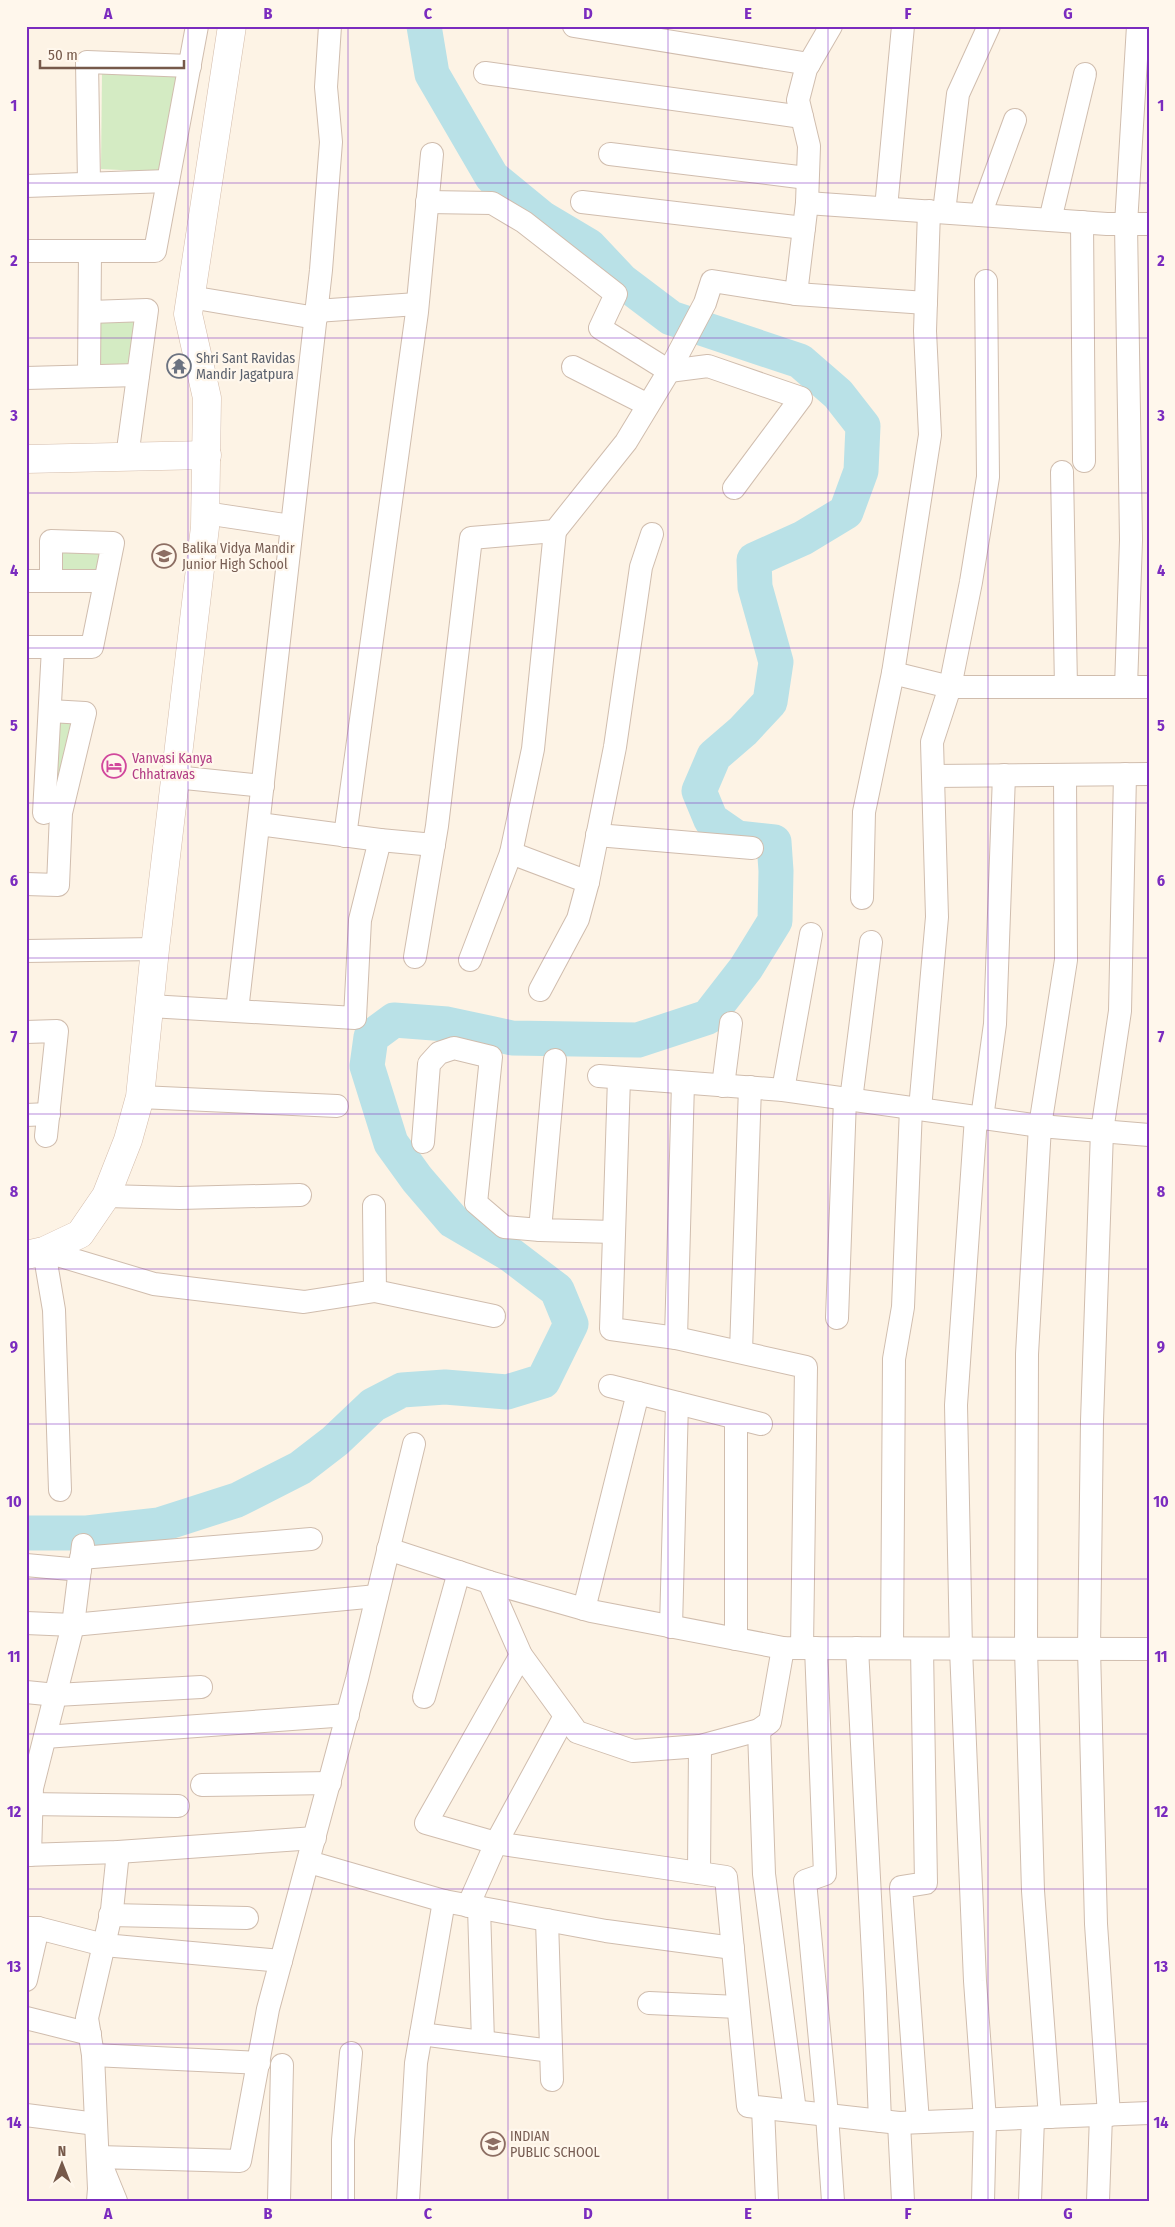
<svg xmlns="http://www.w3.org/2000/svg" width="1175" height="2227" font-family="'Fira Sans Condensed',sans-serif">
<rect width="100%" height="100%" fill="#fdf3e5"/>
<g fill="#d4ebc3">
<polygon points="169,66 180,78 159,172 101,169 102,70"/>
<polygon points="100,317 137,317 132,369 95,369"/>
<polygon points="58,549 102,549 97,578 57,578"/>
<polygon points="55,721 79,725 49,807"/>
</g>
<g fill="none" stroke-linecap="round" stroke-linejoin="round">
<polyline stroke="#b9e1e7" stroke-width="35" points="26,1533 87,1533 159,1525 237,1500 300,1468 335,1441 373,1405 402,1390 445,1387 507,1392 543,1381 571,1324 557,1290 511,1255 453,1221 417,1179 391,1143 367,1066 371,1037 394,1020 447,1024 512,1038 638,1040 708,1017 746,968 775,921 776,871 774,842 737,838 711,820 699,791 714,756 743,731 770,702 776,662 755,587 754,560 803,538 846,512 861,471 863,426 838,394 800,361 671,318 622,281 589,246 542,218 492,177 432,74 424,26"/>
<g stroke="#d0bdae" stroke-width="24">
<g id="street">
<polyline points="574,26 809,64"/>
<polyline points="485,73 802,117"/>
<polyline points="610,154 807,178"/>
<polyline points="89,183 87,62 190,66"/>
<polyline points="26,186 168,181"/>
<polyline points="582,202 804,228"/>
<polyline points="807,203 1107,224 1149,224"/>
<polyline points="886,208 903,26"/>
<polyline points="944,212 958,94 989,26"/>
<polyline points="980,215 1015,120"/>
<polyline points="1050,220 1085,74"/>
<polyline points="1082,222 1084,461"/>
<polyline points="26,251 155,251 197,26"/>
<polyline points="796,294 926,303"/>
<polyline points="190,297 316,318"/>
<polyline points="316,311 417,304"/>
<polyline points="90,312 147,310 127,457"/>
<polyline points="573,367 648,405"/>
<polyline points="669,371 705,303 712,281 796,294 807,203 809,146 798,100 806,69 831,26"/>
<polyline points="669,371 708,366 801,398 734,488"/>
<polyline points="89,376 90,251"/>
<polyline points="26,378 138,375"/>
<polyline points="1062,472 1066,687"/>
<polyline points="205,513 291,526"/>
<polyline points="26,581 104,581"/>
<polyline points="26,647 92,647 113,543 51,541 51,581"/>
<polyline points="893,673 950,687 1149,687"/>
<polyline points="1126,687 1131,540 1126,224 1138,26"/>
<polyline points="933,776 1149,774"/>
<polyline points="175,777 263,786"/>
<polyline points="44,813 53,648"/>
<polyline points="259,824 380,840 434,845"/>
<polyline points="597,835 752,848"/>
<polyline points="345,836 417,312 432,154"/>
<polyline points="511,853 588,882"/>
<polyline points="26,884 58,885 61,813 85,713 50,711"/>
<polyline points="862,898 864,812 893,673 930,435 925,331 929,211"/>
<polyline points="26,951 155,949"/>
<polyline points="415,957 437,826 471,538 555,531 626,442 669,371 600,328 616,294 524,222 492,203 427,202"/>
<polyline points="470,960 511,853 533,749 555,531"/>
<polyline points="540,990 578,919 588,882 615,747 641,567 652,534"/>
<polyline points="150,1006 355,1018 360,920 380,840"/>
<polyline points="237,1011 321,270 331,142 326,87 330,26"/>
<polyline points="26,1032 57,1031 46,1136"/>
<polyline points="555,1060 540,1230 614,1232"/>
<polyline points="599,1076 783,1090 1040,1126 1149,1135"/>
<polyline points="619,1078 611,1329 676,1338 806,1367 802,1648"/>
<polyline points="723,1086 731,1023"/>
<polyline points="783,1090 811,934"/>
<polyline points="140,1097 337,1106"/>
<polyline points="851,1100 871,942"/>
<polyline points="920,1109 937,917 932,742 950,687 971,582 988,477 986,281"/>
<polyline points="26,1115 49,1114"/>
<polyline points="976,1117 956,1405 961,1649 975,1981 985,2120 983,2201"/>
<polyline points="982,1118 995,1024 1004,775"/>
<polyline points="423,1142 429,1064 439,1053 454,1048 491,1057 476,1203 504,1227 540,1230"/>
<polyline points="106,1196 180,1198 300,1195"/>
<polyline points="375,1291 494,1316"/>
<polyline points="837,1318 845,1099"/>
<polyline points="676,1338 683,1083"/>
<polyline points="741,1351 750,1087"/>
<polyline points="610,1386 761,1424"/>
<polyline points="60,1490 54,1310 44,1251 154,1284 304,1302 375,1291 374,1206"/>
<polyline points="388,1549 489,1582 521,1655 577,1732 633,1751 700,1746 759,1730 770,1722 783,1648"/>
<polyline points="81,1558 311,1539"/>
<polyline points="26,1565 80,1570"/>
<polyline points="489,1582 591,1611 783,1648 1149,1649"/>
<polyline points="584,1609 638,1393"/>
<polyline points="26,1623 73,1625 377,1596"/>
<polyline points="671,1627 677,1403"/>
<polyline points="736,1639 736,1418"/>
<polyline points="816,1648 825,1874 805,1881 827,2115 833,2201"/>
<polyline points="857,1648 875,1993 880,2121"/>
<polyline points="892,1648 894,1359 903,1307 911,1108"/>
<polyline points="521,1655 426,1823 496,1843 726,1877 748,2106 899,2123 1149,2113"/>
<polyline points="26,1692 56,1695 201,1687"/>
<polyline points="424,1697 459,1572"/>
<polyline points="759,1730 764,1874 795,2111"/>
<polyline points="45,1737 348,1715"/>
<polyline points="202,1785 330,1783"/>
<polyline points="26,1804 178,1806"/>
<polyline points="26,1855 118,1852 315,1838"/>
<polyline points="30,1855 32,1788 73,1625 83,1545"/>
<polyline points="309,1862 444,1901 606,1931 733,1948"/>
<polyline points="699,1873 700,1746"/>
<polyline points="468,1906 496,1843 565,1716"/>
<polyline points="479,1907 483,2042"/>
<polyline points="110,1915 247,1918"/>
<polyline points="547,1920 552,2080"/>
<polyline points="26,1928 38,1928 104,1945 281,1961"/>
<polyline points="26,1980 38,1928"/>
<polyline points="649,2003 738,2007"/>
<polyline points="26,2018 90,2034"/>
<polyline points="421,2034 551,2051"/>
<polyline points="93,2055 259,2063"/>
<polyline points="763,2108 767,2201"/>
<polyline points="26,2115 96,2124"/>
<polyline points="1109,2115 1096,1924 1089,1649 1092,1421 1102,1131 1120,1011 1125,774"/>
<polyline points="1050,2117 1033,1891 1026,1649 1027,1354 1040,1126 1066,960 1065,775"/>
<polyline points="918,2122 901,1887 926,1883 922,1649"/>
<polyline points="899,2123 903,2201"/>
<polyline points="98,2201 99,2189 93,2055 87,2018 112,1910 118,1852"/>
<polyline points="116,2201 98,2157 240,2161 268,2009 357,1679 414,1444"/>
<polyline points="279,2201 282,2065"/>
<polyline points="343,2201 343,2140 351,2053"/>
<polyline points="408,2201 416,2063 444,1901"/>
<polyline points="1030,2201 1033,2118"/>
<polyline points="1098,2201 1101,2115"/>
</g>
</g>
<g stroke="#d4bcab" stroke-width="29">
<g id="secondary">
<polyline points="26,459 207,455"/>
<polyline points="26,1255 44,1251 80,1234 106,1196 128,1140 140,1097 155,949 205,527 207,398 188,314 232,26"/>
</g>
</g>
<use href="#street" stroke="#fff" stroke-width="22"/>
<use href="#secondary" stroke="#fff" stroke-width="28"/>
</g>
<path fill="none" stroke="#7b2cbf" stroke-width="1" stroke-opacity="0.55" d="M188,26v2175M348,26v2175M508,26v2175M668,26v2175M828,26v2175M988,26v2175M26,183h1123M26,338h1123M26,493h1123M26,648h1123M26,803h1123M26,958h1123M26,1114h1123M26,1269h1123M26,1424h1123M26,1579h1123M26,1734h1123M26,1889h1123M26,2044h1123"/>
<defs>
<g id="temple-ring" transform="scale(1.25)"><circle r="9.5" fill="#fff7ec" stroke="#6b7280" stroke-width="1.5"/><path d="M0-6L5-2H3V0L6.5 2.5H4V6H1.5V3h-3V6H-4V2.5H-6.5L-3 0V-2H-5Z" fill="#6b7280"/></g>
<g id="school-ring" transform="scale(1.25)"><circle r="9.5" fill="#fff7ec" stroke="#8d6e63" stroke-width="1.5"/><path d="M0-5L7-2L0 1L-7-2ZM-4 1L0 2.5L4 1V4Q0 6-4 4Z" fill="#8d6e63"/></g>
<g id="hotel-ring" transform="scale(1.25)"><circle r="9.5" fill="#fff7ec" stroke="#d1479c" stroke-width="1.5"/><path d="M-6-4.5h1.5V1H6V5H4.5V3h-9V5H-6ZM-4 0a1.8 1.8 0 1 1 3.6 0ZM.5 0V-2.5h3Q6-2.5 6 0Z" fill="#d1479c"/></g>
</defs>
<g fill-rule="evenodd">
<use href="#temple-ring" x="179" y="366"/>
<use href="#school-ring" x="164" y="556"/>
<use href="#hotel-ring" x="114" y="766"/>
<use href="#school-ring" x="493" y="2144"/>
</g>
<g text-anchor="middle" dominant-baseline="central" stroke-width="4.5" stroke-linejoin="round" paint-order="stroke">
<g font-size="14" fill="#5b616d" stroke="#fff7ec" text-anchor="start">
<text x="196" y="358">Shri Sant Ravidas<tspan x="196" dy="16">Mandir Jagatpura</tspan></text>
</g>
<g font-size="14" fill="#785e54" stroke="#fff7ec" text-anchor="start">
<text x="182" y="548">Balika Vidya Mandir<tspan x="182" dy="16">Junior High School</tspan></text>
<text x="510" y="2136">INDIAN<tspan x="510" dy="16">PUBLIC SCHOOL</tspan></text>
</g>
<g font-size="14" fill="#b23c85" stroke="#fff7ec" text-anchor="start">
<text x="132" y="758">Vanvasi Kanya<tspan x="132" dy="16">Chhatravas</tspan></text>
</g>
</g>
<rect width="1175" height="2227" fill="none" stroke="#fff7ec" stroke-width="55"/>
<g transform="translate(62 2164)" stroke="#fff7ec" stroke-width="4" paint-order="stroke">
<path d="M0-4L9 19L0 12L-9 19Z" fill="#76594a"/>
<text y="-8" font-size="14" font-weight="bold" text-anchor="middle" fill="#76594a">N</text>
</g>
<path d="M40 60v8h144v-8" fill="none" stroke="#76594a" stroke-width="2.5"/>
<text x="48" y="60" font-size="15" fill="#76594a" stroke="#fff7ec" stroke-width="4" paint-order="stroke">50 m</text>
<rect x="28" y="28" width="1120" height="2172" fill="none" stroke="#7b2cbf" stroke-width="2"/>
<g font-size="16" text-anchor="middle" font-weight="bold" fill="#7b2cbf">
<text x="108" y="19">A</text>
<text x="268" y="19">B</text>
<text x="428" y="19">C</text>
<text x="588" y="19">D</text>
<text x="748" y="19">E</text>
<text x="908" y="19">F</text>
<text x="1068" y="19">G</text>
<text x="14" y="111">1</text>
<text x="1161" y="111">1</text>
<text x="14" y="266">2</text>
<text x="1161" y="266">2</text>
<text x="14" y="421">3</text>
<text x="1161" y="421">3</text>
<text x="14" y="576">4</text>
<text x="1161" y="576">4</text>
<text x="14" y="731">5</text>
<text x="1161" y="731">5</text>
<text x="14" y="886">6</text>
<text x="1161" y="886">6</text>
<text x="14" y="1042">7</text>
<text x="1161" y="1042">7</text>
<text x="14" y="1197">8</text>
<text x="1161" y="1197">8</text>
<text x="14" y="1352">9</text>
<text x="1161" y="1352">9</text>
<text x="14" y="1507">10</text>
<text x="1161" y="1507">10</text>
<text x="14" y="1662">11</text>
<text x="1161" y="1662">11</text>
<text x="14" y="1817">12</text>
<text x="1161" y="1817">12</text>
<text x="14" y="1972">13</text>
<text x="1161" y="1972">13</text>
<text x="14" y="2128">14</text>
<text x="1161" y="2128">14</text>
<text x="108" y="2219">A</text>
<text x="268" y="2219">B</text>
<text x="428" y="2219">C</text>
<text x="588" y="2219">D</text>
<text x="748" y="2219">E</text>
<text x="908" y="2219">F</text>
<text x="1068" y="2219">G</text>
</g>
</svg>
